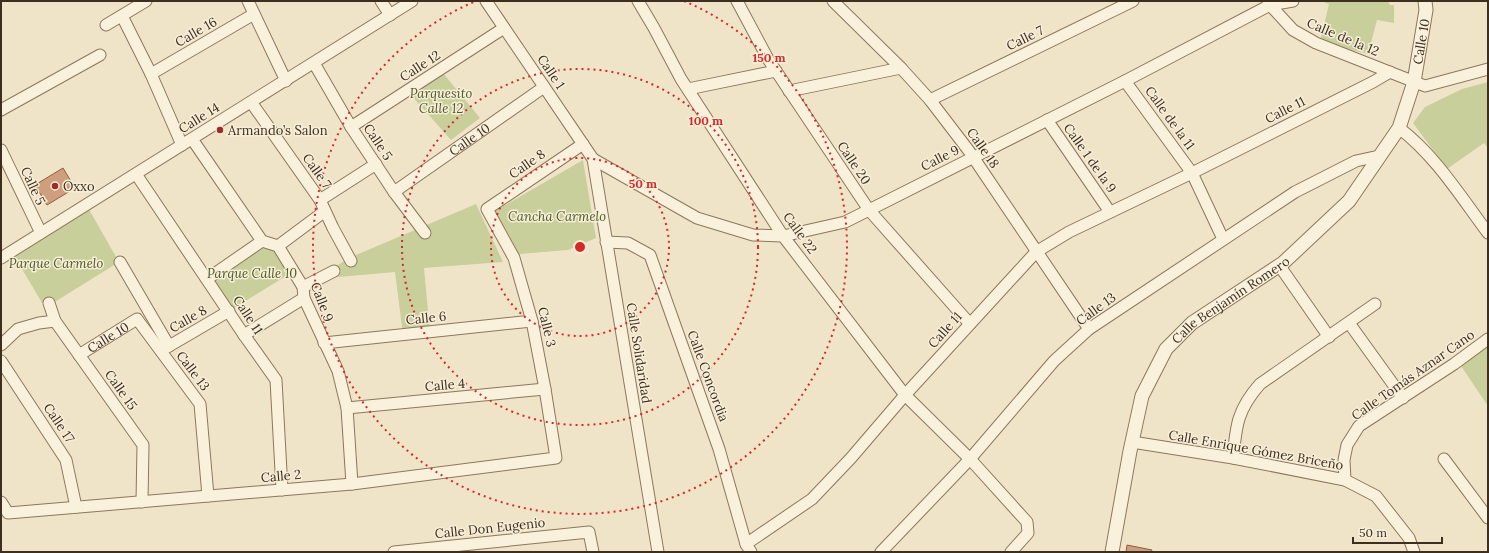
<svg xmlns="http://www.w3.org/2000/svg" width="1489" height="553" font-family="Lora,serif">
<rect width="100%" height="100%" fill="#f0e4c8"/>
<g fill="#c9cf9b">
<polygon points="1325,1 1388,1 1390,5 1394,5 1394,23 1377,20 1368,54 1320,42 1329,4 1325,3"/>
<polygon points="443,73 480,118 451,140 410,94"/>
<polygon points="1488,82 1488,148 1484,143 1447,169 1413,123 1425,107 1462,89"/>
<polygon points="583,160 596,238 568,250 519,254 495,211"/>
<polygon points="476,204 503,262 424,268 430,332 403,335 395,272 316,279 349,258"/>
<polygon points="87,206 119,262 45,308 12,252"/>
<polygon points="268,239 291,273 229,311 207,279"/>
<polygon points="1488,343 1488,406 1459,363"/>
</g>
<g fill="#cf9f7d" stroke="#8d5f41">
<polygon points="63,168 75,188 47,205 35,185"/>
<polygon points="1127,545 1152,550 1151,552 1126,552"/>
</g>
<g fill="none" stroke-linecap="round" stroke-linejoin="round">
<g stroke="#8d765c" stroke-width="13">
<g id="minor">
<polyline points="248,1 286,81"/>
<polyline points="381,1 390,15"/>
<polyline points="486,1 593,159 658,552"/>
<polyline points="638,1 654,28 681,79 783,236 905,395 970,459 1027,522 1028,533 1011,552"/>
<polyline points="737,1 768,59 869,210 970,324"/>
<polyline points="833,1 901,68 930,100 969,151 1089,329"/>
<polyline points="1268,1 1270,5 1293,30 1316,43 1425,86 1488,69"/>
<polyline points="122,16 151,74 182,145"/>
<polyline points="106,25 146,1"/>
<polyline points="314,63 351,127 394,192 425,233"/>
<polyline points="151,74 254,14"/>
<polyline points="1125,81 1192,173 1223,239"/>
<polyline points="688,89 776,71"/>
<polyline points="789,91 901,68"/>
<polyline points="930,100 1133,1"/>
<polyline points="251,102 320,200 333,228 351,261"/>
<polyline points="1,110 100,55"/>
<polyline points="1047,120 1110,212"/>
<polyline points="351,127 504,28"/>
<path d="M1399,128c36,27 62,69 89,105"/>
<polyline points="192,139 262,241 278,246 303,287 304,298 338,371 347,408 352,484"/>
<polyline points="1,150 41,233"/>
<polyline points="593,159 697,218 753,235 783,236 845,222 869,210 1125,81 1270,5 1293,1"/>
<polyline points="136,174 244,335 276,380 282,490"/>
<path id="s1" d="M394,192l150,-105"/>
<polyline points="320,200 376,164"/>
<polyline points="606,242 628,243 650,255 719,449 746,544 751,552"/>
<polyline points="278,246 325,211"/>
<polyline points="1,258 412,1"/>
<polyline points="120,262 169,346"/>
<polyline points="1279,265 1329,337"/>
<polyline points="207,279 262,241"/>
<polyline points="303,287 334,271"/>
<polyline points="49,303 55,321 143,445 142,502"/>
<polyline points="1349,323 1403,398"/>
<polyline points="244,335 304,298"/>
<polyline points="324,343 532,321"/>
<polyline points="1,345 18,329 39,323 55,321"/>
<polyline points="164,349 229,311"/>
<path id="s2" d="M79,355l58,-36 63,85 8,92"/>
<polyline points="1,361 66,460 76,507"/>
<polyline points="347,408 545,389"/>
<polyline points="1132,442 1233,458 1345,480 1376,496 1409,538 1414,552"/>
<path d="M1233,458c3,-32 4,-48 27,-74l115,-80"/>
<polyline points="1444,459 1488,518"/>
<polyline points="1345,480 1344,460 1347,445 1359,426 1454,364 1488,339"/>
<polyline points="1,502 8,513 352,484 556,458 545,389 532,321 514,258 487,209 583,144"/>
<polyline points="746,544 812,499 851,458 905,395 1036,252 1069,232 1192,173 1373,82 1390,72"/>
<polyline points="394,552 589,532 593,552"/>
<polyline points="881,552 970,459 1054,361 1089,329 1295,192 1356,161 1379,156"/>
</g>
</g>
<g stroke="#8d765c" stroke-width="15">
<g id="tertiary">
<path id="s3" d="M1112,552l18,-101 12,-55 24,-47 26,-26 91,-60 66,-62 50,-73 15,-46 12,-72 -1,-9"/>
</g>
</g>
<use href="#minor" stroke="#faf1dc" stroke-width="11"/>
<use href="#tertiary" stroke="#faf1dc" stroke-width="13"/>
</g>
<g fill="none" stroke="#d62828" stroke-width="2" stroke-dasharray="2 4">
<circle cx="580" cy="247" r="89"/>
<circle cx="580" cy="247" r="178"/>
<path d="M684 1A267 267 0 1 1 476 1"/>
</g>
<g fill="#9e2a2b" stroke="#f7eed8" stroke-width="1.5">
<circle cx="220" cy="130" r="4"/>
<circle cx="55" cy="186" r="4"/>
</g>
<g text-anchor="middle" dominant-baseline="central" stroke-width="3" stroke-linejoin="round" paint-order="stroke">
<g font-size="13" fill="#3d2e20" stroke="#f7eed8">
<text transform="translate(196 32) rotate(-30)">Calle 16</text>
<text transform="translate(1343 37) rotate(23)">Calle de la 12</text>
<text transform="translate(1025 38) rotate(-26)">Calle 7</text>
<text stroke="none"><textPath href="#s3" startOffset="626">Calle 10</textPath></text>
<text transform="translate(420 66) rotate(-33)">Calle 12</text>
<text transform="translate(551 72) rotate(56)">Calle 1</text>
<text transform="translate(1285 110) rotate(-27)">Calle 11</text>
<text transform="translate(199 118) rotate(-32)">Calle 14</text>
<text transform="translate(1170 118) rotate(54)">Calle de la 11</text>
<text stroke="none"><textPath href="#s1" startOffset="92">Calle 10</textPath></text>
<text transform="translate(378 142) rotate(56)">Calle 5</text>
<text transform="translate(983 148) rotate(55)">Calle 18</text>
<text transform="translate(940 158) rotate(-27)">Calle 9</text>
<text transform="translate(1090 158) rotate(55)">Calle 1 de la 9</text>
<text transform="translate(854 163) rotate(56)">Calle 20</text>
<text transform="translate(527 164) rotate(-35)">Calle 8</text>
<text transform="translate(317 171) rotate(55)">Calle 7</text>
<text transform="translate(33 186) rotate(65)">Calle 5</text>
<text transform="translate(800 233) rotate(54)">Calle 22</text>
<text stroke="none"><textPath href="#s3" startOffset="293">Calle Benjamín Romero</textPath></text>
<text transform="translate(322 302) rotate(69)">Calle 9</text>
<text transform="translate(1096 309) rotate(-36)">Calle 13</text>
<text transform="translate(248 315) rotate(57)">Calle 11</text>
<text transform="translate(426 318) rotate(-6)">Calle 6</text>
<text transform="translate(188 319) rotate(-30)">Calle 8</text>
<text transform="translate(547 327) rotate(77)">Calle 3</text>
<text transform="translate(945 330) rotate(-48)">Calle 11</text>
<text stroke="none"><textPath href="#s2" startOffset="34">Calle 10</textPath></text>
<text transform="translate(639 353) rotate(81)">Calle Solidaridad</text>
<text transform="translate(193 371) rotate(53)">Calle 13</text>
<text transform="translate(1413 375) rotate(-35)">Calle Tomás Aznar Cano</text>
<text transform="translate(708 376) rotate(70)">Calle Concordia</text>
<text transform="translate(445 385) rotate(-5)">Calle 4</text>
<text transform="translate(121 390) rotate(55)">Calle 15</text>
<text transform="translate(59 423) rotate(56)">Calle 17</text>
<text transform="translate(1256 450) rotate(10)">Calle Enrique Gómez Briceño</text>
<text transform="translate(281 476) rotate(-5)">Calle 2</text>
<text transform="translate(490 528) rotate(-6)">Calle Don Eugenio</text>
</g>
<g font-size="13" font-style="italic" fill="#4d5a26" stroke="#f7eed8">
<text x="441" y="93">Parquesito<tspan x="441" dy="15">Calle 12</tspan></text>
<text x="557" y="216">Cancha Carmelo</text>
<text x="56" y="263">Parque Carmelo</text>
<text x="252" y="273">Parque Calle 10</text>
</g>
<g font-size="13" fill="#3d2e20" stroke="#f7eed8" text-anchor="start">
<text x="228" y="130">Armando’s Salon</text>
<text x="63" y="186">Oxxo</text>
</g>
</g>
<circle cx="580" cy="247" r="6" fill="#d62828" stroke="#f7eed8" stroke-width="2"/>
<g font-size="12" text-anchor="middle" font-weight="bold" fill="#d62828" stroke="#f7eed8" stroke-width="3" stroke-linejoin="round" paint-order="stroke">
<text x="769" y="62">150 m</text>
<text x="706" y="125">100 m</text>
<text x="643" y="188">50 m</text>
</g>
<rect width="1489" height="553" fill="none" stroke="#3d2e20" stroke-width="4"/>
<path d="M1353 537v6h89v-6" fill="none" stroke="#3d2e20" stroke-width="2"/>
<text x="1359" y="537" font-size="12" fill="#3d2e20" stroke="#f7eed8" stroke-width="3" paint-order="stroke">50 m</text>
</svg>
